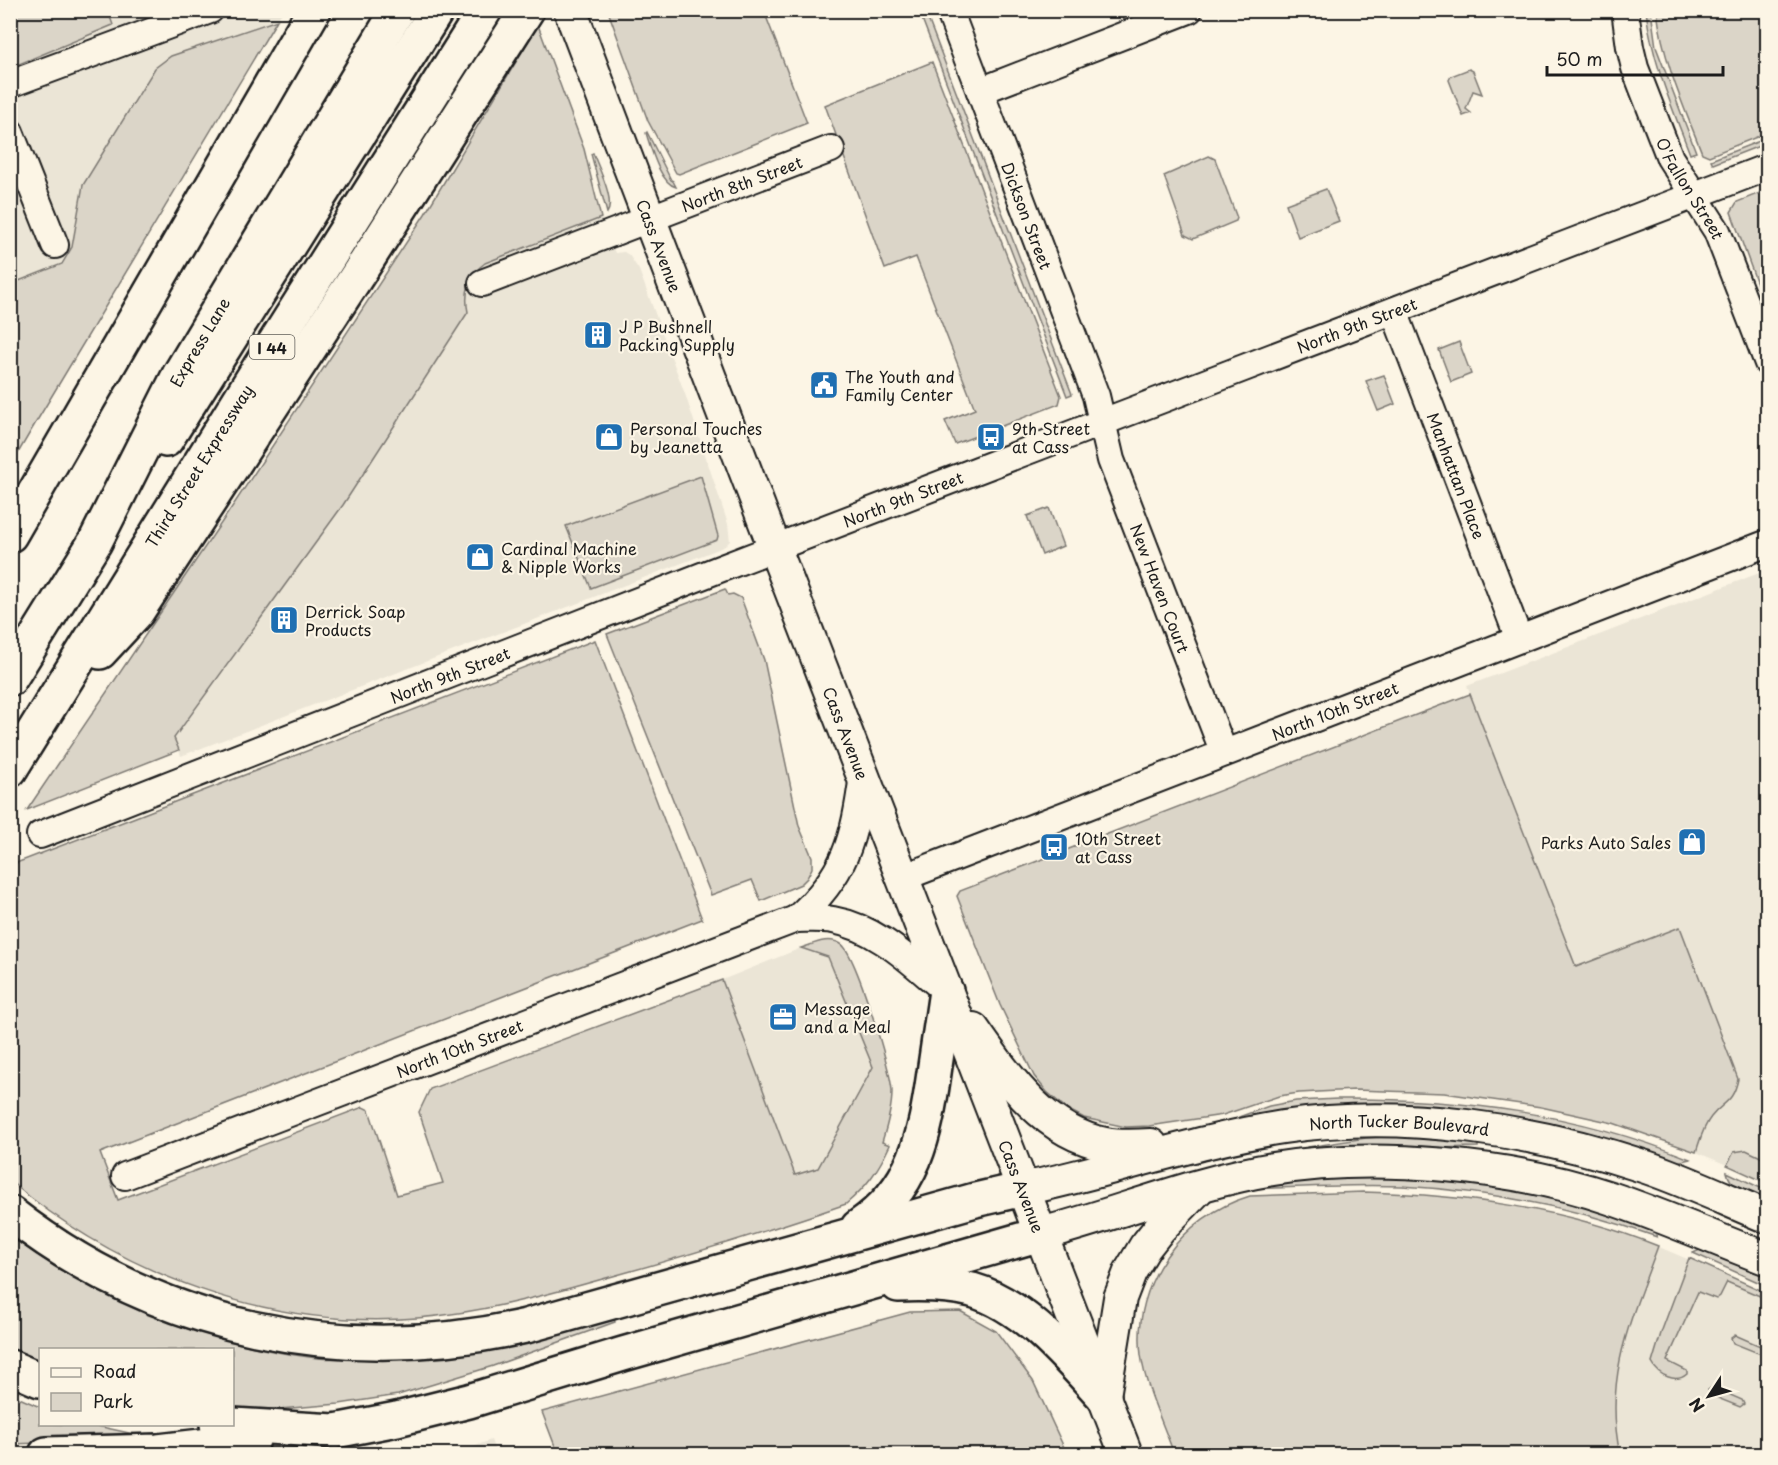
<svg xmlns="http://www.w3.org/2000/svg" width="1778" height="1465" font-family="'Playpen Sans',sans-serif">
<rect width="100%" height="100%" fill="#fcf5e5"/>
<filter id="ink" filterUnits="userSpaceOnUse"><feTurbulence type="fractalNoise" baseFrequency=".0167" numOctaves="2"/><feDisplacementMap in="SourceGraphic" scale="12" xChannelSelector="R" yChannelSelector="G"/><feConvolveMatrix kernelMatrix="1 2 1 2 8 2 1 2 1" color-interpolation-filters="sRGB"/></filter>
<g filter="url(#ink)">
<g fill="#ebe5d6">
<polygon points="11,11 283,11 277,20 171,56 83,185 72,247 11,333"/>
<polygon points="601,218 615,253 624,252 629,255 639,270 685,394 728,524 730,541 725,546 716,550 181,756 174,738 343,505 468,312 466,300 475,270 485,263"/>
<polygon points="1767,570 1767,1160 1746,1150 1734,1152 1727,1165 1696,1152 1704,1128 1712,1116 1729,1101 1733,1094 1574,964 1467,686"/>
<polygon points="801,948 828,957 873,1067 818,1168 795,1176 722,980"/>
<polygon points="1638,1238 1767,1293 1767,1454 1606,1454 1604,1439"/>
<polygon points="491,1440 496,1454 457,1454 483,1443"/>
</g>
<g fill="#dbd5c8" stroke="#7c7872" stroke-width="1.5">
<polygon points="10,11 11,10 118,11 109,14 113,25 12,67"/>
<polygon points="608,11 764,11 807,123 679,174 676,173 648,121"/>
<polygon points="919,11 925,11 1072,394 1067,396"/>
<path d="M1646,11h5l5,36 40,105 -6,2c-18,-47 -38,-93 -44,-143z"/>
<path d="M1657,11h110v122l-58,23 -7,-3c-18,-46 -39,-92 -45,-142z"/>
<polygon points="277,20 32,429 11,465 11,284 62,264 72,247 83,185 155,68 171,56"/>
<path d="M538,25l46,124 17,69 -116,45c-16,11 -21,30 -17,49l-125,193 -169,233 5,12 -152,60 209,-309 189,-287z"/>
<polygon points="932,62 1061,396 1059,404 955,444 945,421 975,409 916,257 885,269 825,105"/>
<polygon points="1469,69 1473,71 1482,94 1473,91 1466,109 1471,113 1463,116 1449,80 1451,76"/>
<path d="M647,132l24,48 2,1 3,6c-16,-4 -25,-39 -30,-54z"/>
<polygon points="1767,138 1767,143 1713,164 1711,160"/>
<path d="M593,153c5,14 23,48 14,60l-16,-59z"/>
<polygon points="1209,156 1215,159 1237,218 1236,221 1193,239 1185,235 1164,176"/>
<polygon points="1326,189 1339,221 1298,237 1286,204"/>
<polygon points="1767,190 1767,311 1731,212 1737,202"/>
<polygon points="1459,342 1471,374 1451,382 1439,350"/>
<polygon points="1384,375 1395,404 1378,411 1366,381"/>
<polygon points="701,476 718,536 717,540 591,588 566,526"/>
<polygon points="1049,508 1063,546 1042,555 1027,516"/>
<polygon points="725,589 728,595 733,594 741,598 764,660 799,826 812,857 812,868 807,878 801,884 761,901 752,880 711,895 607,634"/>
<path d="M595,640l107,279 -602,234 18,47 245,-93 6,3 28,85 46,-12 -24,-71 11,-23 292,-109 73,195 23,-7 55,-101 -45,-110 -27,-9c13,-4 27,-12 40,-4 14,8 51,128 51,148 0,17 -5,34 -10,50l8,3c-12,26 -23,41 -44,59 -81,28 -164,53 -247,76 -60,17 -120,33 -182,38 -147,12 -294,-43 -406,-136v-317z"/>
<path d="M1470,694l106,273 104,-40 58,152c-5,24 -14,22 -27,38 -8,10 -11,23 -15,35l-83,-29 -72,-16 -97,-14 -89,-3 -56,3 -20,3 -56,19 -74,11 -23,1 -42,-9 -17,-9 -20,-17 -13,-16 -34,-71 -43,-109 3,-5z"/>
<path d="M1338,1099c122,-1 239,14 352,60l-13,3 -403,-47 -34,4 -1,-2 30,-11 27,-5z"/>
<polygon points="1406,1136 1478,1142 1478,1147 1308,1151 1307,1147 1366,1138"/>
<polygon points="1746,1150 1767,1160 1767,1183 1727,1165 1734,1152"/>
<path d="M1727,1172l40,19v11c-15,-7 -36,-11 -40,-30z"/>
<path d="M1367,1174l102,6 101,19 82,28 5,10c-82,-30 -168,-46 -255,-51 -50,-2 -101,1 -151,3l15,-6z"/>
<path d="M1364,1192c100,3 201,16 294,54 -26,71 -55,131 -38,208h-446c-11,-31 -28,-65 -33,-99 -9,-72 41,-139 109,-159z"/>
<path d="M10,1236c88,65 199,109 307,122 24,2 49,-1 73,-1 18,0 37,1 55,0 57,-7 113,-24 169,-38l1,3 -122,44 -95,29 -59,9 -60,5 -46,-1 -1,-58h-192v12l-29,-14z"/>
<polygon points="1704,1248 1767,1274 1767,1286 1693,1253"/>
<path d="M1689,1258l78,35v6l-40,-17 -7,14 -4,3 -18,-7 -31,69 20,10v3c-11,10 -29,1 -35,-11l10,-33z"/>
<polygon points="960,1311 996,1331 1033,1381 1067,1454 558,1454 542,1412 910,1312"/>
<polygon points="1735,1335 1765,1348 1767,1352 1763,1355 1733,1343 1731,1338"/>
<polygon points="1712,1387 1742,1400 1744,1404 1740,1407 1710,1395 1708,1390"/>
<polygon points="10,1394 40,1407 40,1424 93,1425 156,1439 11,1444"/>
</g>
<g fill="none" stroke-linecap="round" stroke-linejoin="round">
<g stroke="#1c1c1c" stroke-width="30">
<g id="minor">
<path id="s1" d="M949,10l147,386 15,64 113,293"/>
<path id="s2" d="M1625,10l5,37 5,21 35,90 47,73 51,132"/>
<polyline points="10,84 210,10"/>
<polyline points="980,91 1189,10"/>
<polyline points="10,132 55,245"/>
<path id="s3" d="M482,283l349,-134"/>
<path id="s4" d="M1394,311l125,328"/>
<path id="s5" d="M40,835l682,-267 1046,-401"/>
<path id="s6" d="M902,878l866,-335"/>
<path d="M796,919c50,-44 58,-79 67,-144"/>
<path id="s7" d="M125,1176l671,-257c12,0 24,-1 37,1 45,8 79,43 113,71"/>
</g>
</g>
<g stroke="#1c1c1c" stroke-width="36">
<g id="major">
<path id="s8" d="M570,10l205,539 351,905"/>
<path d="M973,1029c34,48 70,103 132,115 15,3 31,2 46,1"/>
<path id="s9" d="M1023,1189c87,-18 172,-48 260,-62 120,-18 248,2 363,40 41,14 81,33 122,50"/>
<path d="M1041,1234c77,-20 153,-52 232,-65 102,-17 240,-4 337,29 54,18 105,41 158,61"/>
<polyline points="1104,1396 1120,1298 1130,1272 1145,1247 1160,1228 1198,1189"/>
</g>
</g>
<g stroke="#1c1c1c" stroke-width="38">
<g id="highway">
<polyline points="166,440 437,10"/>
<polyline points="10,535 314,10"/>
<polyline points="100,652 137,612 366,262 527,10"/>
<path id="s10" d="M10,679l85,-137 84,-167 219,-365"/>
<path id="s11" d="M10,770l259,-418 216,-342"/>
<path d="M10,1213c150,117 332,154 516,113l449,-126 48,-11"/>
<path d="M858,1227c57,-38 67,-91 76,-154 4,-28 8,-55 12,-82"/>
<path d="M898,1285c24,-1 50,-1 74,5 53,15 96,68 132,107"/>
<polyline points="10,1367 40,1380"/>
<polyline points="217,1424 335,1431 397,1419 469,1401 623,1354 1041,1234"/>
<polyline points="46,1454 158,1451 253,1440"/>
</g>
</g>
<use href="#minor" stroke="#fcf5e5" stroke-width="26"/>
<use href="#major" stroke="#fcf5e5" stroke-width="32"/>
<use href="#highway" stroke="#fcf5e5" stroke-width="33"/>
</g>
</g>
<defs>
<g id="building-square" transform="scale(1.5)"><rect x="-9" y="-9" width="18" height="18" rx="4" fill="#1f6fb2" stroke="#fcf5e5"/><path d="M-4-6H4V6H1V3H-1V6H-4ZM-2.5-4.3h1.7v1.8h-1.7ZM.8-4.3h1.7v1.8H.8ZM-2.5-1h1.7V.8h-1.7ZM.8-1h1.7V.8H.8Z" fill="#fff"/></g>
<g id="civic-square" transform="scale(1.5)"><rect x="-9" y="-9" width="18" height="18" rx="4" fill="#1f6fb2" stroke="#fcf5e5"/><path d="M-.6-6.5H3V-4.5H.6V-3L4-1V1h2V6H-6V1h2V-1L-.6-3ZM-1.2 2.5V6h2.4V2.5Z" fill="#fff"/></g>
<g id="shop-square" transform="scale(1.5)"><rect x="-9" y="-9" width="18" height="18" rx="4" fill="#1f6fb2" stroke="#fcf5e5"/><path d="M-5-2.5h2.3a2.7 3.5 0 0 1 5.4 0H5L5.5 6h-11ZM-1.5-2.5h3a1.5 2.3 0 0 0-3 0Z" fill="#fff"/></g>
<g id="bus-square" transform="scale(1.5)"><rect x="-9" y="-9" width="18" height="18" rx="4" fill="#1f6fb2" stroke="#fcf5e5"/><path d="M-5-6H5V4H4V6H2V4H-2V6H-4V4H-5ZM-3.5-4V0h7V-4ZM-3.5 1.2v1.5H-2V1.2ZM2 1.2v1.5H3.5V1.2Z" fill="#fff"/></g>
<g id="office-square" transform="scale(1.5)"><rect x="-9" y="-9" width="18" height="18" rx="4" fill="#1f6fb2" stroke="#fcf5e5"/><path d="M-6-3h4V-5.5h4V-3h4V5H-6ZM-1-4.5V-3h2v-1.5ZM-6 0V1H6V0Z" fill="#fff"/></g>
</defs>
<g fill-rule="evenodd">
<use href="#building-square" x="598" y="335"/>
<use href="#civic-square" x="824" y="385"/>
<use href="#shop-square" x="609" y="437"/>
<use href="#bus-square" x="991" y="437"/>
<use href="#shop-square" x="480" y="557"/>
<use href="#building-square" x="284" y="620"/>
<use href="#shop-square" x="1692" y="842"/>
<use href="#bus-square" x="1054" y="847"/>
<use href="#office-square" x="783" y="1017"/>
</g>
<g text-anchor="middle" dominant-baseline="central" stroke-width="4.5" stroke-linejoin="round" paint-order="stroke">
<rect fill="#fcf5e5" stroke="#5f5d58" stroke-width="1.5" x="249.5" y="335" width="45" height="24" rx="4.5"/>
<g font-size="15" font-weight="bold" fill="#1c1c1c">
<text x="272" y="347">I 44</text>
</g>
<g font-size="16" fill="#1c1c1c" stroke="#fcf5e5">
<text stroke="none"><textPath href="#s3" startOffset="278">North 8th Street</textPath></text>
<text stroke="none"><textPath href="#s2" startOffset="192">O'Fallon Street</textPath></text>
<text stroke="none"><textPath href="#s1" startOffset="220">Dickson Street</textPath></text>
<text stroke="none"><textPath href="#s8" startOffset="252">Cass Avenue</textPath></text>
<text stroke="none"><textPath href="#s5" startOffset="1412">North 9th Street</textPath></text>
<text stroke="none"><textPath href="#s10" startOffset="387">Express Lane</textPath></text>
<text stroke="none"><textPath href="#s11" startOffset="358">Third Street Expressway</textPath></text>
<text stroke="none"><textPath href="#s4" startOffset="176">Manhattan Place</textPath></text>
<text stroke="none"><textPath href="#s5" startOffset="926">North 9th Street</textPath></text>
<text stroke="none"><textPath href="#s1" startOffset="616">New Haven Court</textPath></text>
<text stroke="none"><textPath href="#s5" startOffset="440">North 9th Street</textPath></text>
<text stroke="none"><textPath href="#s6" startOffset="464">North 10th Street</textPath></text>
<text stroke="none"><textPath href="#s8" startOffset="774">Cass Avenue</textPath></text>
<text stroke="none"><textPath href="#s7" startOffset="358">North 10th Street</textPath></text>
<text stroke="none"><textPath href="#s9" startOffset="384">North Tucker Boulevard</textPath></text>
<text stroke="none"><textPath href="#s8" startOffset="1260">Cass Avenue</textPath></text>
</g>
<g font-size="16" fill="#1c1c1c" stroke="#fcf5e5" text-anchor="start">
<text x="619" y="326">J P Bushnell<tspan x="619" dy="18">Packing Supply</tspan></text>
<text x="845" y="376">The Youth and<tspan x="845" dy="18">Family Center</tspan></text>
<text x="630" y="428">Personal Touches<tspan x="630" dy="18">by Jeanetta</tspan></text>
<text x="1012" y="428">9th Street<tspan x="1012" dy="18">at Cass</tspan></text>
<text x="501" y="548">Cardinal Machine<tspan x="501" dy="18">&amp; Nipple Works</tspan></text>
<text x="305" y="611">Derrick Soap<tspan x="305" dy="18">Products</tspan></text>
<text x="1075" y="838">10th Street<tspan x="1075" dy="18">at Cass</tspan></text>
<text x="1671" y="842" text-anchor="end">Parks Auto Sales</text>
<text x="804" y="1008">Message<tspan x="804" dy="18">and a Meal</tspan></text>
</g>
</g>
<rect width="1778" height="1465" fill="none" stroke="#fcf5e5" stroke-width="36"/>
<rect x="18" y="18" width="1742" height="1429" fill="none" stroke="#1c1c1c" stroke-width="2" filter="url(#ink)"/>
<rect x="39" y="1348" width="195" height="78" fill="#fcf5e5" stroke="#a29e95" stroke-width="1.5"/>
<rect x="51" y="1368" width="30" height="9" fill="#fcf5e5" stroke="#a29e95" stroke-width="1.5"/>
<text x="93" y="1378" font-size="18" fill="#1c1c1c">Road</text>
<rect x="51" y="1393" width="30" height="18" fill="#dbd5c8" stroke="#a29e95" stroke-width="1.5"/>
<text x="93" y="1408" font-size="18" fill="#1c1c1c">Park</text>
<g transform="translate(1709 1396) rotate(234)" stroke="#fcf5e5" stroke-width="4.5" paint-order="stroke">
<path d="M0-4.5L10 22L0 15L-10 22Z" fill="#1c1c1c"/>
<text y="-9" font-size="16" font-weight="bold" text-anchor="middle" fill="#1c1c1c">N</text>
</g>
<path d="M1547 66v9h176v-9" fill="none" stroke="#1c1c1c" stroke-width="3"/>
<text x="1556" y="66" font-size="18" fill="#1c1c1c" stroke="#fcf5e5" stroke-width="4.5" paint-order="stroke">50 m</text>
</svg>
